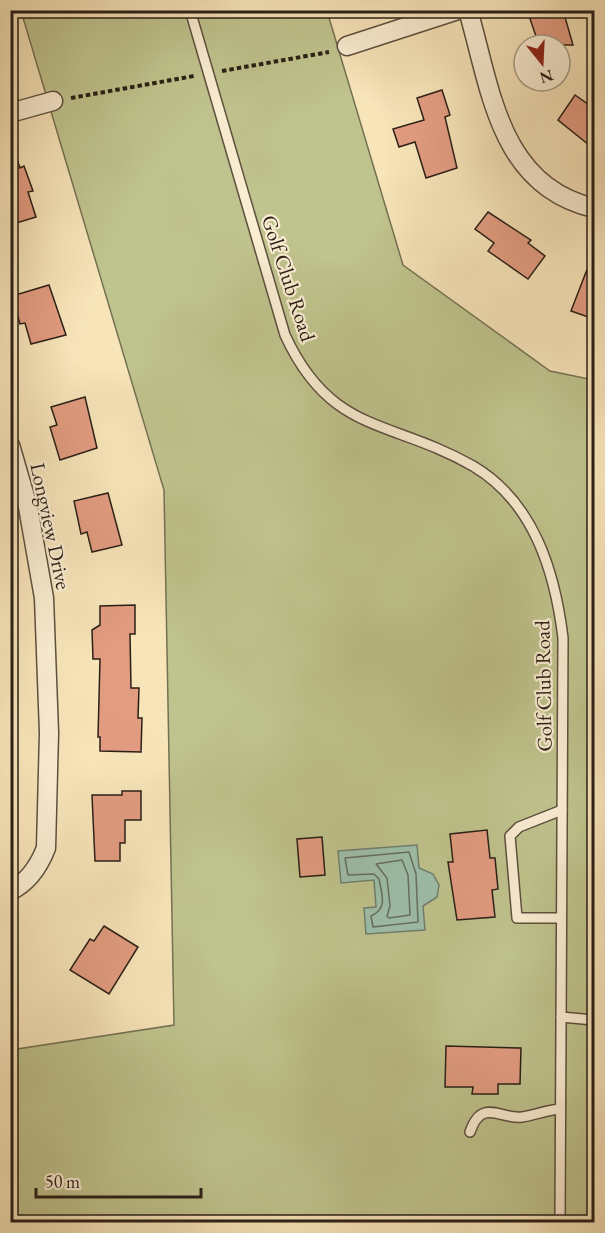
<svg xmlns="http://www.w3.org/2000/svg" width="605" height="1233" font-family="'EB Garamond',serif">
<rect width="100%" height="100%" fill="#f7e4b9"/>
<filter id="stains"><feTurbulence type="fractalNoise" baseFrequency=".00333" numOctaves="4"/><feColorMatrix values="0 0 0 0 .2 0 0 0 0 .09 0 0 0 0 .02 0 0 0 .5 -.17"/></filter>
<radialGradient id="worn" r=".72"><stop offset=".6" stop-color="#630" stop-opacity="0"/><stop offset="1" stop-color="#630" stop-opacity=".3"/></radialGradient>
<polygon fill="#bfc38d" stroke="#747152" stroke-width="1.5" points="21,11 327,11 403,265 550,371 594,380 594,1222 11,1222 11,1050 174,1025 164,490"/>
<polygon fill="#9ebfab" stroke="#707f6f" stroke-width="1.5" points="417,845 419,868 433,874 439,885 437,897 423,906 425,930 366,934 364,908 376,907 374,880 341,883 338,851"/>
<g fill="none" stroke-linecap="round" stroke-linejoin="round">
<g stroke="#646f60" stroke-width="1.5">
<path d="M409,852l7,22 2,48 -45,5 -2,-11c17,-7 11,-21 8,-37l-5,-5 -26,1 -3,-17z"/>
<polygon points="402,860 408,875 410,915 389,918 387,916 390,906 387,878 376,864"/>
</g>
</g>
<g fill="#e29c81" stroke="#2a1f16" stroke-width="1.5">
<polygon points="527,10 563,10 573,45 539,45"/>
<polygon points="442,90 450,115 445,117 457,168 426,178 415,142 399,147 393,129 424,120 417,98"/>
<polygon points="592,92 594,92 594,149 558,120 575,95 588,104"/>
<polygon points="14,150 20,168 24,166 33,191 28,192 36,217 10,225 10,151"/>
<polygon points="488,212 531,240 528,243 545,256 528,279 488,251 494,243 475,229"/>
<polygon points="593,254 594,254 594,319 571,311"/>
<polygon points="49,285 66,335 31,344 25,323 20,324 12,296"/>
<polygon points="85,397 97,448 60,460 50,427 57,425 51,407"/>
<polygon points="108,493 122,545 92,552 87,532 81,534 74,501"/>
<polygon points="135,605 135,634 130,634 131,688 139,688 138,718 142,718 141,752 100,751 100,737 98,737 100,659 93,659 92,630 100,625 100,606"/>
<polygon points="122,791 141,791 141,820 125,820 125,843 120,843 120,861 95,861 92,795 122,795"/>
<polygon points="487,830 490,858 495,858 498,889 492,890 495,917 457,920 448,862 453,862 450,834"/>
<polygon points="322,837 325,875 300,877 297,839"/>
<polygon points="104,926 138,947 109,994 70,970 90,939 94,941"/>
<polygon points="446,1046 521,1048 520,1084 498,1084 498,1094 472,1094 473,1087 445,1087"/>
</g>
<g fill="none" stroke-linecap="round" stroke-linejoin="round">
<g stroke="#5d503f" stroke-width="12">
<g id="service">
<path d="M190,10l95,325c46,100 106,84 188,131 61,36 82,106 90,172l-3,584"/>
<polyline points="561,918 517,918 510,836 519,827 562,810"/>
<polyline points="561,1017 594,1020"/>
<path d="M470,1132c12,-35 31,-12 52,-15 13,-2 25,-7 38,-8"/>
</g>
</g>
<g stroke="#5d503f" stroke-width="21">
<g id="minor">
<path d="M468,10c23,79 31,176 126,198"/>
<polyline points="347,46 458,10"/>
<polyline points="10,113 53,101"/>
<path d="M10,445l18,62 16,91 5,135 -3,115c-7,18 -17,34 -36,43"/>
</g>
</g>
<g stroke="#2a1f16" stroke-width="4" stroke-dasharray="4.5 3" stroke-linecap="butt">
<polyline points="222,71 329,52"/>
<polyline points="71,98 194,76"/>
</g>
<use href="#service" stroke="#faedd2" stroke-width="9"/>
<use href="#minor" stroke="#faedd2" stroke-width="18"/>
</g>
<g text-anchor="middle" dominant-baseline="central" stroke-width="4.5" stroke-linejoin="round" paint-order="stroke">
<g font-size="21" fill="#2a1f16" stroke="#faedd2">
<text transform="translate(289 278) rotate(72)">Golf Club Road</text>
<text transform="translate(51 526) rotate(78)">Longview Drive</text>
<text transform="translate(543 686) rotate(-91)">Golf Club Road</text>
</g>
</g>
<rect width="605" height="1233" fill="none" stroke="#f7e4b9" stroke-width="36"/>
<rect x="12" y="12" width="581" height="1209" fill="none" stroke="#2a1f16" stroke-width="3"/>
<rect x="18" y="18" width="569" height="1197" fill="none" stroke="#2a1f16" stroke-width="1.5"/>
<g transform="translate(542 63) rotate(162)"><circle r="28" fill="#faedd2" stroke="#a79b87" stroke-width="1.5"/>
<path d="M0-4.5L10 22L0 15L-10 22Z" fill="#8f2418"/>
<text y="-9" font-size="16" font-weight="bold" text-anchor="middle" fill="#2a1f16">N</text>
</g>
<path d="M36 1188v9h165v-9" fill="none" stroke="#2a1f16" stroke-width="3"/>
<text x="45" y="1188" font-size="18" fill="#2a1f16" stroke="#faedd2" stroke-width="4.5" paint-order="stroke">50 m</text>
<rect width="100%" height="100%" filter="url(#stains)"/>
<rect width="100%" height="100%" fill="url(#worn)"/>
</svg>
